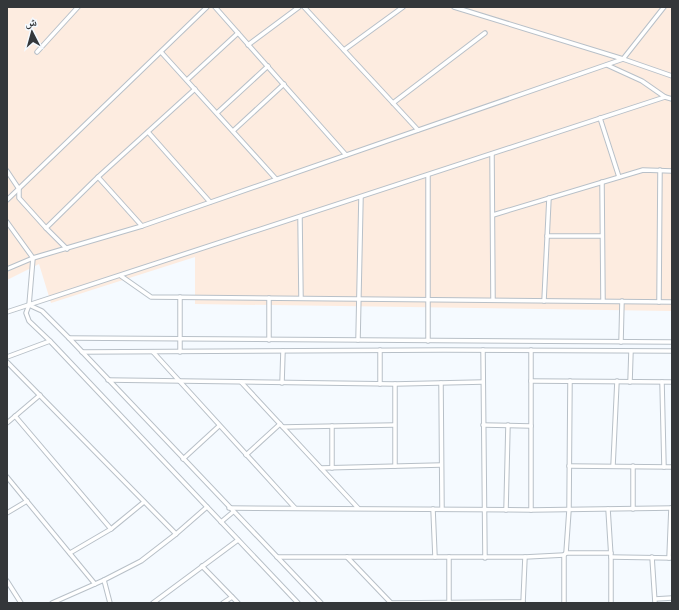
<svg xmlns="http://www.w3.org/2000/svg" width="679" height="610" font-family="Montserrat,'Noto Naskh Arabic',sans-serif">
<rect width="100%" height="100%" fill="#f5faff"/>
<polygon fill="#fdece0" points="7,7 672,7 672,311 195,304 195,257 51,303 39,264 7,280"/>
<g fill="none" stroke-linecap="round" stroke-linejoin="round">
<g stroke="#b8c0c8" stroke-width="5.5">
<g id="minor">
<polyline points="215,7 346,155"/>
<polyline points="304,7 418,130"/>
<polyline points="454,7 623,59 664,7"/>
<polyline points="248,45 299,7"/>
<polyline points="344,50 403,7"/>
<polyline points="37,52 78,7"/>
<polyline points="161,52 276,179"/>
<polyline points="607,65 642,81 665,97"/>
<polyline points="187,80 238,33"/>
<polyline points="393,103 485,33"/>
<polyline points="217,113 268,66"/>
<polyline points="600,118 619,177"/>
<polyline points="233,131 284,84"/>
<polyline points="148,132 210,202"/>
<polyline points="492,154 493,300"/>
<polyline points="7,171 19,189 19,198 46,228"/>
<polyline points="428,175 428,341"/>
<polyline points="98,177 142,226"/>
<polyline points="602,182 603,301"/>
<polyline points="7,200 207,7"/>
<polyline points="493,215 643,170 672,171"/>
<polyline points="300,217 301,298"/>
<polyline points="7,222 33,258 29,305 26,313 29,321 50,341 298,603"/>
<polyline points="547,236 602,236"/>
<polyline points="67,249 46,228 98,177 195,89"/>
<polyline points="7,269 33,258 142,226 623,59 672,76"/>
<polyline points="121,276 151,297 672,302"/>
<polyline points="544,301 549,198"/>
<polyline points="659,302 660,170"/>
<polyline points="29,305 42,311 69,338 321,603"/>
<polyline points="7,312 665,97 672,99"/>
<polyline points="69,338 672,342"/>
<polyline points="269,340 269,298"/>
<polyline points="358,340 361,197"/>
<polyline points="621,342 622,301"/>
<polyline points="380,350 380,384"/>
<polyline points="483,350 485,558"/>
<polyline points="82,352 444,350 672,351"/>
<polyline points="153,352 295,508"/>
<polyline points="180,352 180,297"/>
<polyline points="7,357 50,341"/>
<polyline points="7,362 176,534"/>
<polyline points="108,380 395,384 483,382"/>
<polyline points="531,381 672,382"/>
<polyline points="241,382 358,508"/>
<polyline points="630,382 631,351"/>
<polyline points="662,382 664,467"/>
<polyline points="282,383 283,351"/>
<polyline points="441,383 442,509"/>
<polyline points="395,384 395,466"/>
<polyline points="15,416 111,529"/>
<polyline points="7,423 40,395"/>
<polyline points="483,425 531,426"/>
<polyline points="283,427 394,425"/>
<polyline points="246,455 280,424"/>
<polyline points="183,459 219,426"/>
<polyline points="569,466 672,467"/>
<polyline points="613,466 617,381"/>
<polyline points="633,466 633,509"/>
<polyline points="321,468 441,465"/>
<polyline points="332,468 332,426"/>
<polyline points="7,477 95,584"/>
<polyline points="229,508 531,510 672,508"/>
<polyline points="433,509 435,557"/>
<polyline points="608,509 611,557 611,603"/>
<polyline points="506,510 508,425"/>
<polyline points="531,510 531,350"/>
<polyline points="7,513 27,501"/>
<polyline points="221,522 233,512"/>
<polyline points="70,553 111,529 144,502"/>
<polyline points="566,553 611,553"/>
<polyline points="277,557 525,557 564,555"/>
<polyline points="347,557 391,603"/>
<polyline points="611,557 672,558"/>
<polyline points="652,557 655,603"/>
<polyline points="669,558 671,508"/>
<polyline points="202,566 238,603"/>
<polyline points="104,580 110,603"/>
<polyline points="7,581 21,603"/>
<polyline points="655,599 672,598"/>
<polyline points="449,602 449,557"/>
<polyline points="52,603 104,580 141,561 176,534 207,507"/>
<polyline points="153,603 238,540"/>
<polyline points="223,603 232,597"/>
<polyline points="389,603 523,602"/>
<polyline points="523,603 525,557"/>
<polyline points="564,603 564,555 566,553 569,510 570,381"/>
</g>
</g>
<use href="#minor" stroke="#fff" stroke-width="3.5"/>
</g>
<rect width="679" height="610" fill="none" stroke="#34373a" stroke-width="16"/>
<g transform="translate(32 32) rotate(354)" stroke="#f5faff" stroke-width="3" paint-order="stroke">
<path d="M0-3L7 15L0 10L-7 15Z" fill="#34373a"/>
<text y="-6" font-size="11" font-weight="bold" text-anchor="middle" fill="#34373a">ش</text>
</g>
</svg>
